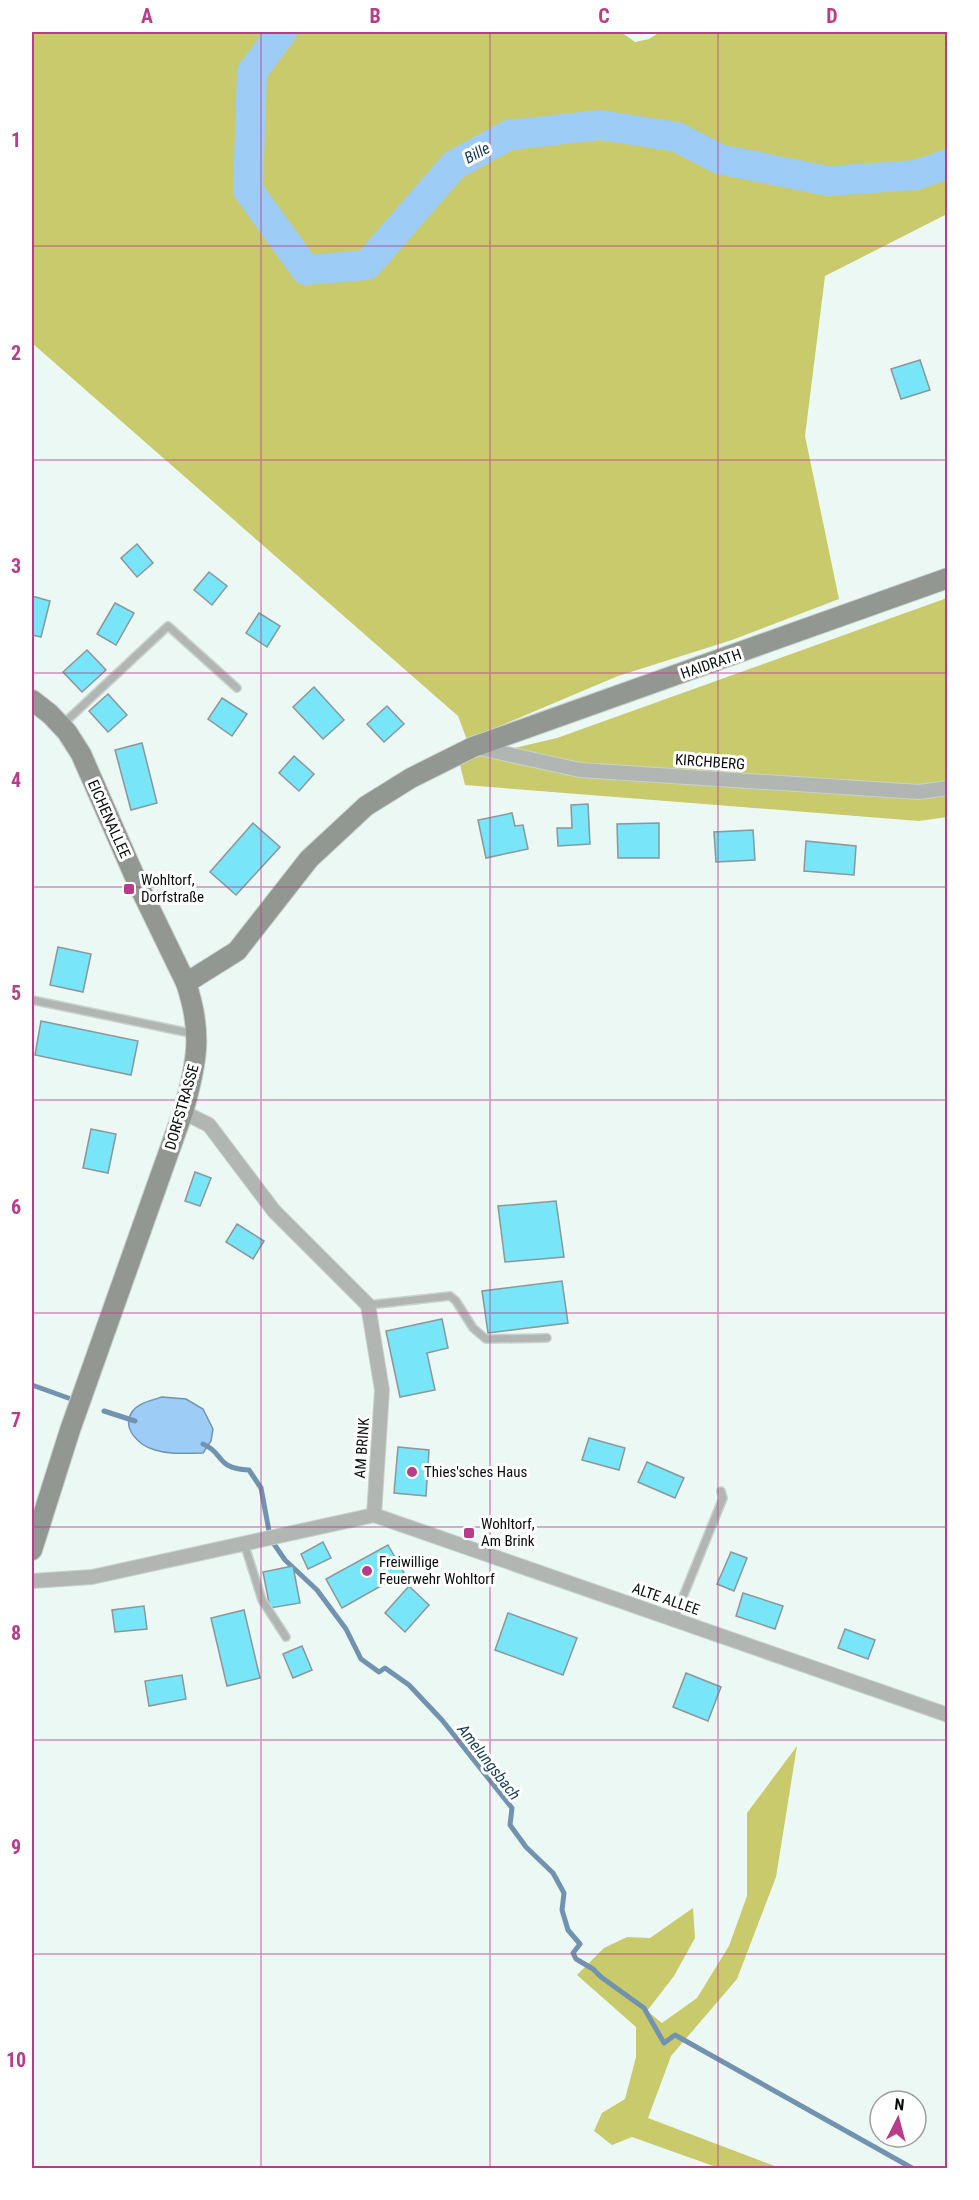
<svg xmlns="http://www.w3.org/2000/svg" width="979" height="2200" font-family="'Roboto Condensed',sans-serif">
<rect width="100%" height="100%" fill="#ebf8f4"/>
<g fill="#c9ca6b">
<polygon points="32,32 621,32 635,42 649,39 660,32 947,32 947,214 825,276 805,436 839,599 732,640 618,676 467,740 458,716 32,343"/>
<polygon points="947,598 947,817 919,821 465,785 459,761 557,738"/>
<polygon points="797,1746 776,1877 737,1979 671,2056 648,2118 780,2168 719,2168 632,2137 612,2145 594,2131 602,2113 625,2099 636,2057 636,2027 577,1975 604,1948 627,1937 650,1938 693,1908 695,1938 674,1976 647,2011 662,2023 697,1998 729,1946 747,1896 747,1813"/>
</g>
<path fill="#9dcdf7" stroke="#7193b0" stroke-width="1.5" d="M162,1397l24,2 17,10 10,20 -2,12 -8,12c-16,0 -32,2 -48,-3 -15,-4 -34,-21 -23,-38 6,-9 20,-12 30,-15z"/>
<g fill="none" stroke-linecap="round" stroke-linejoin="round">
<g stroke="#7193b0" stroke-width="5">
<polyline points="32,1385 71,1399"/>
<polyline points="104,1411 135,1421"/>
<path d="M203,1444c22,9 11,24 46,26l12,18 8,43"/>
<polyline points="274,1544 285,1560 317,1590 346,1629 361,1659 379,1672 385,1668 409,1685 442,1720 512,1808 510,1825 526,1847 553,1873 564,1893 562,1910 568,1930 580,1944 573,1953 576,1959 593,1969 601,1977 644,2008 664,2043 675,2035 912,2168"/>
</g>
<polyline stroke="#9dcdf7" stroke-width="30" points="282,32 252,72 248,190 306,270 367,265 454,165 509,135 600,125 677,137 719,159 828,181 916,175 948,164"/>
</g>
<g fill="#79e5f9" stroke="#8b9799" stroke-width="1.5">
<polygon points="920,360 930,390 901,399 891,369"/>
<polygon points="137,544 153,563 137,577 121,558"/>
<polygon points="209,572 227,586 212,605 194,590"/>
<polygon points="32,596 50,601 41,637 32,635"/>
<polygon points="115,603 134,613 116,645 97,634"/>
<polygon points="259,613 280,626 267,647 246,633"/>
<polygon points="87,650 106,670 82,692 63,672"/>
<polygon points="314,687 344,720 323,739 293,707"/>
<polygon points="108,694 127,715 108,732 89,711"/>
<polygon points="222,698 247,714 232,736 208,719"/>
<polygon points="387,706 404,724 384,742 367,724"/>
<polygon points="142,743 157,803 131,810 115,750"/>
<polygon points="294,756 314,774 299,791 279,773"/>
<polygon points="588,804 590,844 558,846 557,828 572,828 571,805"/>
<polygon points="512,813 515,826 523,825 528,849 486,858 478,820"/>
<polygon points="253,823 280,847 236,895 210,872"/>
<polygon points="659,823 659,858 618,858 617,824"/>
<polygon points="753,830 755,860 716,862 714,832"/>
<polygon points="806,841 856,846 854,875 804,871"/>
<polygon points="58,947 91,954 83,992 50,985"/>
<polygon points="41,1021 138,1041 131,1075 35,1055"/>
<polygon points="91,1129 116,1134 108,1173 83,1168"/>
<polygon points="195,1172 211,1178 200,1206 185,1201"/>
<polygon points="556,1201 564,1257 505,1262 498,1206"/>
<polygon points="237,1224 264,1241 253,1259 226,1242"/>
<polygon points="562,1281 568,1323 488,1333 482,1291"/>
<polygon points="442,1319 448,1348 427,1353 435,1390 400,1397 386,1331"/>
<polygon points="589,1438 625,1448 619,1470 582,1460"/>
<polygon points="398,1447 429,1450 426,1496 394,1493"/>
<polygon points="647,1462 684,1478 675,1498 638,1482"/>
<polygon points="323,1542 331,1558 308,1569 301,1554"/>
<polygon points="388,1545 404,1573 342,1608 326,1579"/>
<polygon points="731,1552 747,1558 734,1591 717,1584"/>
<polygon points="293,1566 300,1603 270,1608 263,1572"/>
<polygon points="409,1586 429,1605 405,1632 385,1613"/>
<polygon points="743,1593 783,1606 775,1629 736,1616"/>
<polygon points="144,1606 147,1629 115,1632 112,1610"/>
<polygon points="244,1610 260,1678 227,1686 211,1618"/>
<polygon points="508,1613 577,1638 563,1675 495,1650"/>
<polygon points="845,1629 875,1640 868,1659 838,1648"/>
<polygon points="302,1646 312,1670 293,1678 283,1654"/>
<polygon points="686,1673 721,1687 708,1721 673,1707"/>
<polygon points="182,1675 186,1699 149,1706 145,1681"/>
</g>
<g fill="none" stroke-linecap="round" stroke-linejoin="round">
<g stroke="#c7d2cf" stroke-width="10">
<g id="lane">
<polyline points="63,724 168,626 237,688"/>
<polyline points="32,1000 195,1034"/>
<polyline points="368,1305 450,1296 456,1301 473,1328 486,1339 547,1338"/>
<polyline points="244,1543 262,1600 286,1637"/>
<polyline points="674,1619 723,1498 721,1491"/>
</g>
</g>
<g stroke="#c7d2cf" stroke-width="16">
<g id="street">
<polyline points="475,747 580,770 919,792 948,788"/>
<polyline points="183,1112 209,1125 274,1211 368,1305 382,1390 374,1515"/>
<polyline points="374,1515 948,1715"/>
<polyline points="32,1581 92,1577 374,1515"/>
</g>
</g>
<g stroke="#c7d2cf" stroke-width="22">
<g id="secondary">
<path d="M32,700l18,14 17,18 14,22 57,130 48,99c17,50 11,80 -3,129l-113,318 -38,120"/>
<polyline points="186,983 237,951 309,859 366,806 411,778 473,747 948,578"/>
</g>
</g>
<use href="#lane" stroke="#b2b6b2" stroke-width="7"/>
<use href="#street" stroke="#b2b6b2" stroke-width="14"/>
<use href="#secondary" stroke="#929792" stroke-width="20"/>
</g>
<path fill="none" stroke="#b93c8b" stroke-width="1.5" stroke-opacity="0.55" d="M261,32v2136M490,32v2136M718,32v2136M32,246h916M32,460h916M32,673h916M32,887h916M32,1100h916M32,1313h916M32,1527h916M32,1740h916M32,1954h916"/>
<g fill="#b93c8b" stroke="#fff" stroke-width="2">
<rect x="123" y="883" width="12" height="12" rx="3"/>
<circle cx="412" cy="1472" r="6"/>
<rect x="463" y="1527" width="12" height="12" rx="3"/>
<circle cx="367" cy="1571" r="6"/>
</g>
<g text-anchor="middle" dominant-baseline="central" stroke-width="6" stroke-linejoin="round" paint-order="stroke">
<g font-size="15" fill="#090d0b" stroke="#fff">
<text transform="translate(711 664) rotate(-19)">HAIDRATH</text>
<text transform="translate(710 762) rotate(4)">KIRCHBERG</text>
<text transform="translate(109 819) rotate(66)">EICHENALLEE</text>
<text transform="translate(182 1107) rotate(-74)">DORFSTRASSE</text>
<text transform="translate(362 1448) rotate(-86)">AM BRINK</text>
<text transform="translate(666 1599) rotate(19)">ALTE ALLEE</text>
</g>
<g font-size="15" fill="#090d0b" stroke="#fff" text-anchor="start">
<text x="141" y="880">Wohltorf,<tspan x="141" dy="17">Dorfstraße</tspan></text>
<text x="424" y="1472">Thies'sches Haus</text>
<text x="481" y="1524">Wohltorf,<tspan x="481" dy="17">Am Brink</tspan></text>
<text x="379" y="1562">Freiwillige<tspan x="379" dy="17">Feuerwehr Wohltorf</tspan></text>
</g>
<g font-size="16" font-style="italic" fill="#173c57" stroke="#fff">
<text transform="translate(477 153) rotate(-28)">Bille</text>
<text transform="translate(489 1762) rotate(52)">Amelungsbach</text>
</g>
</g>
<rect width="979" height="2200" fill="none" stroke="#ffffff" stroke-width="66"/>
<g transform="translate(898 2119) rotate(6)"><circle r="28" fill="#ffffff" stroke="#9d9e9d" stroke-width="1.5"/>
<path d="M0-4.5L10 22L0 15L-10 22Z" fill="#b93c8b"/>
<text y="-9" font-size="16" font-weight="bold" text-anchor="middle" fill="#090d0b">N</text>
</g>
<rect x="33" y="33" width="913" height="2134" fill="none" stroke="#b93c8b" stroke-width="2"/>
<g font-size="20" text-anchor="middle" font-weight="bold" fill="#b93c8b">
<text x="147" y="23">A</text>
<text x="375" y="23">B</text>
<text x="604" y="23">C</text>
<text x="832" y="23">D</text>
<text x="16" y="147">1</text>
<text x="16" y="360">2</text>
<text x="16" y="573">3</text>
<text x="16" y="787">4</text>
<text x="16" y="1000">5</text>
<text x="16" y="1214">6</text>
<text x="16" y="1427">7</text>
<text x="16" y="1640">8</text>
<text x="16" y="1854">9</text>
<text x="16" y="2067">10</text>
</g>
</svg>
